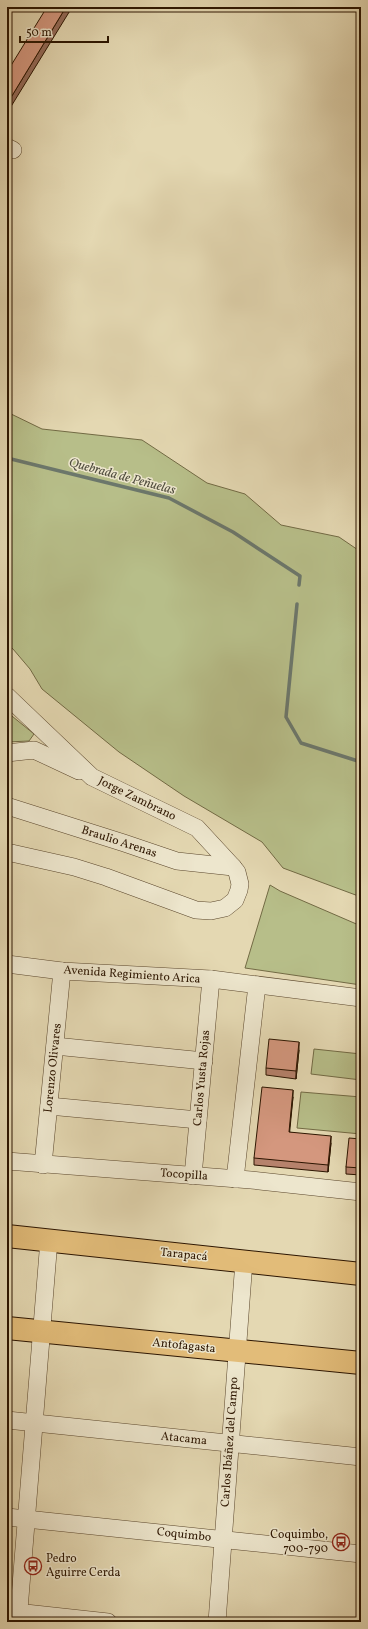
<svg xmlns="http://www.w3.org/2000/svg" width="368" height="1629" font-family="Vollkorn,serif">
<rect width="100%" height="100%" fill="#e4d8b2"/>
<filter id="stains"><feTurbulence type="fractalNoise" baseFrequency=".005" numOctaves="4"/><feColorMatrix values="0 0 0 0 .2 0 0 0 0 .09 0 0 0 0 .02 0 0 0 .5 -.17"/></filter>
<radialGradient id="worn" r=".72"><stop offset=".6" stop-color="#630" stop-opacity="0"/><stop offset="1" stop-color="#630" stop-opacity=".3"/></radialGradient>
<g fill="#b7be89" stroke="#726a44">
<polygon points="7,412 42,429 142,440 207,483 245,494 281,525 339,537 361,552 361,897 283,868 262,842 184,796 119,752 42,689 30,669 13,649 7,644"/>
<polygon points="7,712 34,734 29,741 7,742"/>
<polygon points="270,885 280,891 361,926 361,985 245,968"/>
<polygon points="314,1049 361,1054 361,1080 311,1074"/>
<polygon points="301,1092 361,1097 361,1134 297,1128"/>
</g>
<g fill="none" stroke-linecap="round" stroke-linejoin="round">
<g stroke="#6c776b" stroke-width="3.5">
<polyline points="7,458 169,498 233,532 300,576 299,585"/>
<polyline points="297,604 286,717 301,743 361,762"/>
</g>
<g stroke="#5a462c" stroke-width="18">
<g id="minor">
<polyline points="7,147 13,150"/>
<polyline points="7,696 92,777 197,828 233,867 237,872 240,884 239,890 235,900 225,908 211,911 196,910 106,877 74,867 7,852"/>
<polyline points="7,753 34,750 79,771"/>
<polyline points="7,806 124,843 177,861 233,867"/>
<polyline points="7,964 62,971 211,979 361,998"/>
<polyline points="55,1046 204,1061"/>
<polyline points="49,1106 198,1120"/>
<polyline points="7,1161 251,1180 361,1192"/>
<polyline points="43,1165 62,971"/>
<polyline points="193,1176 211,979"/>
<polyline points="235,1179 257,985"/>
<polyline points="7,1420 361,1457"/>
<polyline points="7,1517 361,1554"/>
<polyline points="7,1611 108,1622"/>
<polyline points="18,1622 49,1240"/>
<polyline points="217,1622 244,1261"/>
</g>
</g>
<g stroke="#2c1500" stroke-width="24">
<g id="major">
<polyline points="7,1236 361,1274"/>
<polyline points="7,1328 361,1363"/>
</g>
</g>
<use href="#minor" stroke="#ede6cd" stroke-width="17"/>
<use href="#major" stroke="#e2bc79" stroke-width="22"/>
</g>
<g fill="#b6826c" stroke="#2c1500">
<polygon points="299,1050 296,1079 266,1075 266,1068"/>
<polygon points="293,1097 289,1132 331,1143 328,1172 254,1165 254,1158"/>
<polygon points="361,1139 361,1175 346,1174 346,1167"/>
</g>
<g fill="#946a58" stroke="#2c1500">
<polygon points="66,7 71,7 71,9 7,113 7,104"/>
<polygon points="299,1042 299,1050 296,1079 296,1071"/>
<polygon points="293,1090 293,1097 289,1139 289,1132"/>
<polygon points="331,1136 331,1143 328,1172 328,1165"/>
</g>
<g fill="#d4977e" stroke="#2c1500">
<polygon points="47,7 66,7 7,104 7,72"/>
<polygon points="269,1039 299,1042 296,1071 266,1068"/>
<polygon points="262,1087 293,1090 289,1132 331,1136 328,1165 254,1158"/>
<polygon points="349,1138 361,1139 361,1168 346,1167"/>
</g>
<defs>
<g id="bus-ring" transform="scale(0.9)"><circle r="9.5" fill="#ede6cd" stroke="#8f2418" stroke-width="1.5"/><path d="M-5-6H5V4H4V6H2V4H-2V6H-4V4H-5ZM-3.5-4V0h7V-4ZM-3.5 1.2v1.5H-2V1.2ZM2 1.2v1.5H3.5V1.2Z" fill="#8f2418"/></g>
</defs>
<g fill-rule="evenodd">
<use href="#bus-ring" x="341" y="1542"/>
<use href="#bus-ring" x="33" y="1566"/>
</g>
<g text-anchor="middle" dominant-baseline="central" stroke-width="3" stroke-linejoin="round" paint-order="stroke">
<g font-size="12" fill="#2c1500" stroke="#ede6cd">
<text transform="translate(137 799) rotate(26)">Jorge Zambrano</text>
<text transform="translate(119 842) rotate(18)">Braulio Arenas</text>
<text transform="translate(132 975) rotate(4)">Avenida Regimiento Arica</text>
<text transform="translate(53 1068) rotate(-84)">Lorenzo Olivares</text>
<text transform="translate(202 1078) rotate(-85)">Carlos Yusta Rojas</text>
<text transform="translate(184 1175) rotate(4)">Tocopilla</text>
<text transform="translate(184 1255) rotate(6)">Tarapacá</text>
<text transform="translate(184 1346) rotate(6)">Antofagasta</text>
<text transform="translate(184 1439) rotate(6)">Atacama</text>
<text transform="translate(230 1442) rotate(-86)">Carlos Ibáñez del Campo</text>
<text transform="translate(184 1535) rotate(6)">Coquimbo</text>
</g>
<g font-size="12" fill="#2c1500" stroke="#ede6cd" text-anchor="end">
<text x="328" y="1535">Coquimbo,<tspan x="328" dy="14">700-790</tspan></text>
<text x="46" y="1559" text-anchor="start">Pedro<tspan x="46" dy="14">Aguirre Cerda</tspan></text>
</g>
<g font-size="13" font-style="italic" fill="#514e3f" stroke="#ede6cd">
<text transform="translate(122 477) rotate(15)">Quebrada de Peñuelas</text>
</g>
</g>
<rect width="368" height="1629" fill="none" stroke="#e4d8b2" stroke-width="24"/>
<rect x="8" y="8" width="352" height="1613" fill="none" stroke="#2c1500" stroke-width="2"/>
<rect x="12" y="12" width="344" height="1605" fill="none" stroke="#2c1500"/>
<path d="M20 36v6h88v-6" fill="none" stroke="#2c1500" stroke-width="2"/>
<text x="26" y="36" font-size="12" fill="#2c1500" stroke="#ede6cd" stroke-width="3" paint-order="stroke">50 m</text>
<rect width="100%" height="100%" filter="url(#stains)"/>
<rect width="100%" height="100%" fill="url(#worn)"/>
</svg>
